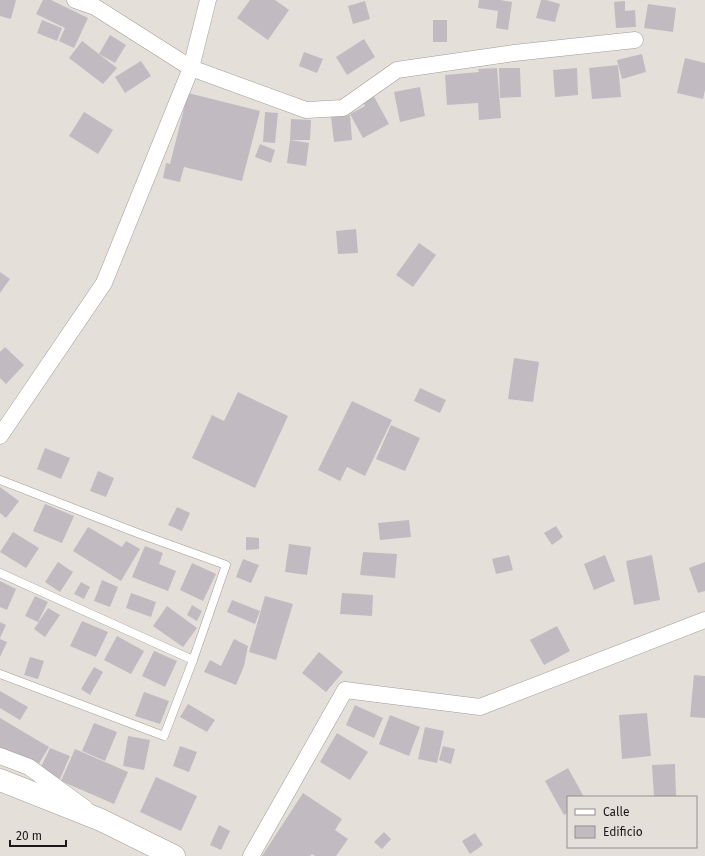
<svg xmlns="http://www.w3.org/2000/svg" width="705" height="856" font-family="'Fira Sans',sans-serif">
<rect width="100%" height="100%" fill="#e4dfd9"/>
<g fill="#c1bbc1">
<polygon points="0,0 16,0 11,19 0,16"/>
<polygon points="43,0 51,0 88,18 74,48 59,41 65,28 36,14"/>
<polygon points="250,0 275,0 289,10 268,40 237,18"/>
<polygon points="479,0 500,0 512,2 508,30 496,28 498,11 478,8"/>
<polygon points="541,0 546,0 560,4 555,22 536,18"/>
<polygon points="365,1 370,19 353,24 348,6"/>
<polygon points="625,1 625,11 635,10 636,27 616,28 614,2"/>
<polygon points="648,4 676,8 673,32 644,28"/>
<polygon points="42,20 62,28 57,41 37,33"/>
<rect x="433" y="20" width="14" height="22"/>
<polygon points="110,35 126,45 115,63 99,54"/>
<polygon points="364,39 375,57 347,75 336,57"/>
<polygon points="82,41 117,68 103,84 69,58"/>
<polygon points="304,52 323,59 317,73 299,66"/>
<polygon points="642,54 646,72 622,79 617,60"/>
<polygon points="685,58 705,63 705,90 703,99 677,93"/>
<polygon points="141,61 151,76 125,93 115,77"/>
<polygon points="618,65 621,97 592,99 589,68"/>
<polygon points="497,68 501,118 479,120 478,103 447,105 445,75 479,72 478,69"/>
<polygon points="499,68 520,68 521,97 500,98"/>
<polygon points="577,68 578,95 555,97 553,70"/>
<polygon points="420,87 425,116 400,122 394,92"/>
<polygon points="188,93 260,111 242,181 184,167 180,182 163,178 166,163 170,164"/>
<polygon points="372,93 389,124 363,138 350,114 365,106 361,98"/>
<polygon points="84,112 113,130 98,154 69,136"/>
<polygon points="265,112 278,113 275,143 263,142"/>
<polygon points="350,115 352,140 334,142 331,117"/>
<polygon points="291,119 311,120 310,140 290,140"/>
<polygon points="290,140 309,143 306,166 287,163"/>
<polygon points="260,144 275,150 271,163 255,157"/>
<polygon points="356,229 358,253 338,254 336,231"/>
<polygon points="419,243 436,255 413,287 396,275"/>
<polygon points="0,272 10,279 0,293"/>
<polygon points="5,347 24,365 6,384 0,378 0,352"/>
<polygon points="514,358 539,362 533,402 508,399"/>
<polygon points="420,388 446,400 440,413 414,401"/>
<polygon points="238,392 288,416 255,488 192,458 212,415 224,421"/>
<polygon points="352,401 392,420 365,476 347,467 340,481 318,470"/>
<polygon points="391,425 420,438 405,471 376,459"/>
<polygon points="45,448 70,458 61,479 37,469"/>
<polygon points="98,471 114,478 106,497 90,491"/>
<polygon points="0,487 19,501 6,518 0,513"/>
<polygon points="45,504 74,516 62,543 33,531"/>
<polygon points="177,507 190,513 182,531 168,525"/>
<polygon points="409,520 411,537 380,540 378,523"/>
<polygon points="556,526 563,537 552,545 544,533"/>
<polygon points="88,527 122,547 126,541 140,549 121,581 73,551"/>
<polygon points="13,532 39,548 26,568 0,552"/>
<polygon points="246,537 259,538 259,549 246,550"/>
<polygon points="289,544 311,547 307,575 285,572"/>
<polygon points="145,546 163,553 159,564 176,571 168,591 132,577"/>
<polygon points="363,552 397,554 395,578 360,575"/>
<polygon points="509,555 513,570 496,574 492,559"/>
<polygon points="605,555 615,581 594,590 584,564"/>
<polygon points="652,555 660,600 634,605 626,561"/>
<polygon points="243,559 259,565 251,583 236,577"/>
<polygon points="58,562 73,572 60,592 45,582"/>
<polygon points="705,562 705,591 698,593 689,568"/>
<polygon points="192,563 216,574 203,601 180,590"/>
<polygon points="102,580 118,587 110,607 94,601"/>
<polygon points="0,581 16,589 7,610 0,607"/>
<polygon points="81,582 90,587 84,599 74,594"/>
<polygon points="131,593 156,602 151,617 126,608"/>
<polygon points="342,593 373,595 372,616 340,614"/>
<polygon points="35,596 48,602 38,622 25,616"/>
<polygon points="265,596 293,604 276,660 249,652"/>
<polygon points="232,600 260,611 255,624 227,612"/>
<polygon points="192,605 202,611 197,621 187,615"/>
<polygon points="167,606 197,628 183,647 153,626"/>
<polygon points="48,608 60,615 45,637 34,629"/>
<polygon points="82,621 108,632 96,657 70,646"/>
<polygon points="0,622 6,625 0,638"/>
<polygon points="557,626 570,651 544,665 530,640"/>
<polygon points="117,636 144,651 131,674 104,660"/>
<polygon points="0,639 7,642 0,657"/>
<polygon points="234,639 248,646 244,666 236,685 204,672 210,660 221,666"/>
<polygon points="154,651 177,661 165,687 142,676"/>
<polygon points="319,652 343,672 326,692 302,673"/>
<polygon points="30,657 44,661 38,679 24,675"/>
<polygon points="94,667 103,672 90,695 81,689"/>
<polygon points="694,675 705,676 705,718 690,717"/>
<polygon points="0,691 28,707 20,720 0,708"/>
<polygon points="144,692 169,701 160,724 135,716"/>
<polygon points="188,704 215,720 207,732 180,717"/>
<polygon points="355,705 383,718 374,738 346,725"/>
<polygon points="647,713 651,756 622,759 619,715"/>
<polygon points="390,715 420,727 409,756 379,744"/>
<polygon points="0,718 49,747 35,770 0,749"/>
<polygon points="94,723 117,732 105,761 82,751"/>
<polygon points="425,727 444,731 437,763 418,759"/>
<polygon points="337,733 368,752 350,780 320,762"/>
<polygon points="128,736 150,740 144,770 123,766"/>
<polygon points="180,746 197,752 189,772 173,766"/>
<polygon points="443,746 455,749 451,764 439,760"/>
<polygon points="50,748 70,756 60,779 40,769"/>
<polygon points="75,749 128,772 114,804 61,781"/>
<polygon points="675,764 676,797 654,797 652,765"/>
<polygon points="568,768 584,797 568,797 568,813 564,815 545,781"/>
<polygon points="156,777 197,796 181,831 140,812"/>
<polygon points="303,793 342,819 335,830 348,839 336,856 315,856 312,854 310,856 262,856"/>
<polygon points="219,825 230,831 221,850 210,845"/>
<polygon points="384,832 391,839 382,849 374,842"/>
<polygon points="475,833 483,845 470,854 462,841"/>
</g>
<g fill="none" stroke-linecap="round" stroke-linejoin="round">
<g stroke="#a09c96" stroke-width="9">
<g id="lane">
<polyline points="0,480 140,534 226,565 193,660 164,736 0,674"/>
<polyline points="0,573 193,660"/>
</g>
</g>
<g stroke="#a09c96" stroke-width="17">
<g id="street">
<polyline points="75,0 95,7 191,68 306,110 343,108 397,70 514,53 635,40"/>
<polyline points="0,436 104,283 191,68 208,0"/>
<polyline points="0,756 29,767 85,808"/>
<polyline points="251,856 345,690 480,707 705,620"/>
</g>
</g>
<g stroke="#a09c96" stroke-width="23">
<polyline id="secondary" points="0,780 101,820 174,856"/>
</g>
<use href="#lane" stroke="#fff" stroke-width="8"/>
<use href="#street" stroke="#fff" stroke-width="16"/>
<use href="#secondary" stroke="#fff" stroke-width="22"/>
</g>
<rect x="567" y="796" width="130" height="52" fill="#e4dfd9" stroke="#94908c"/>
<rect x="575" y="809" width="20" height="6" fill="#ffffff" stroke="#94908c"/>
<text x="603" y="816" font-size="12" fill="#1b1a18">Calle</text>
<rect x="575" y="826" width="20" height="12" fill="#c1bbc1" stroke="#94908c"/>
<text x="603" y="836" font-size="12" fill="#1b1a18">Edificio</text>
<path d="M10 840v6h56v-6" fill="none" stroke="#1b1a18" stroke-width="2"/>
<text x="16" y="840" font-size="12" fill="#1b1a18" stroke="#e4dfd9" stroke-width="3" paint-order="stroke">20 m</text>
</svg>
